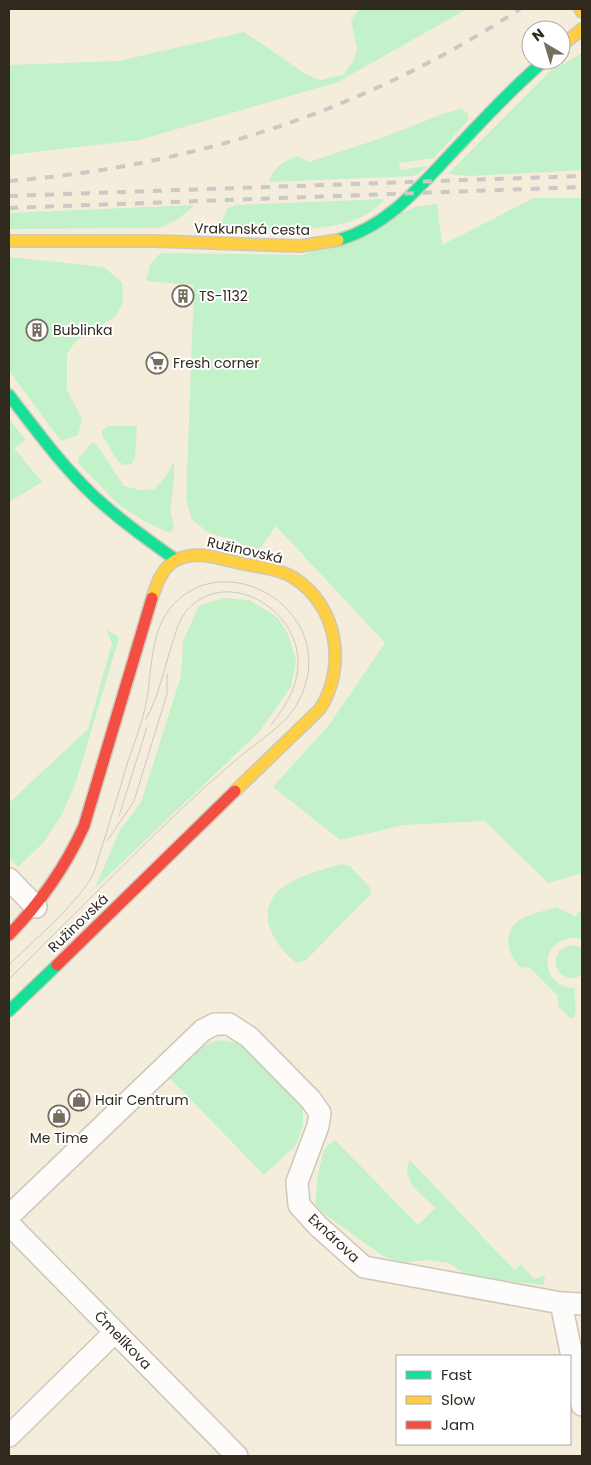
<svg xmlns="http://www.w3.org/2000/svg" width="591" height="1465" font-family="Poppins,sans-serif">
<rect width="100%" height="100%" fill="#f4eddc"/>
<g fill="#c3f1c9">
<polygon points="360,9 467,9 338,82 139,140 9,155 9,65 119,61 244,32 307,75 320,80 343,75 353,62 357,50 351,20"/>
<polygon points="582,53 582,170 469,176 448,174 550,71 564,64"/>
<path d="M461,109l7,5v6l-34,38 -35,5 1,7 28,-4 -13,10 -146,6c4,-15 16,-22 29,-26l11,6 73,-24 63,-25z"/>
<polygon points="534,198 582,198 582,873 548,883 485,821 404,825 340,840 273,787 329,725 385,643 276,526 259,550 208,532 192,520 186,499 194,285 146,281 150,264 161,253 303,255 415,207 437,204 442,245"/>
<path d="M385,199c-5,5 -11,11 -18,15 -36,21 -108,16 -149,14l10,-20 9,-3z"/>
<polygon points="195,205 178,219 160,228 9,229 9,213"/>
<polygon points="9,257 104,267 122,283 123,302 116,316 75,342 67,354 67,390 82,419 78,435 61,441 9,371"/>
<polygon points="9,419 26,440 14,448 42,482 9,502"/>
<polygon points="108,426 137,426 135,459 131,464 124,465 118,461 102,435 102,431"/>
<polygon points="93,442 97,445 124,486 140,490 155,489 166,476 174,461 174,483 170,509 174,528 170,533 146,522 119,505 78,463 79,457"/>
<polygon points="223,598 249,600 277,617 288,634 296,660 291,687 259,732 95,888 120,830 141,802 181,676 183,641 199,606"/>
<polygon points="106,630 115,634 119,638 76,782 62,814 44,842 18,867 9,858 9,803 88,729 112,643"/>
<path d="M341,864l9,2 19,20 2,8 -65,66 -9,3c-11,-7 -21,-20 -26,-32 -17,-46 39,-57 70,-67z"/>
<path d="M557,907l19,10 3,-6 3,1v27c-42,-9 -47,48 -7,49 -2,9 3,21 -1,29l-4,1 -12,-12v-10l-28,-28 -10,-1c-12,-13 -19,-35 0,-47 10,-7 26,-9 37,-13z"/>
<path d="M571,945l11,3v27c-24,13 -39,-22 -11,-30z"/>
<polygon points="219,1040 243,1044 293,1092 303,1109 303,1125 296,1145 264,1175 167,1075 195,1049"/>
<path d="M335,1140l83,85 18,-17c-13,-12 -37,-28 -26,-48l105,111 6,-7 13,15 12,-4 -3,10 -75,-9 -19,-13 -23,-3 -24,3 -19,-7 -60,-43 -8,-9 3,-29 6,-26z"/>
</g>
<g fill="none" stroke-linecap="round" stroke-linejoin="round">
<g stroke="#cec8bb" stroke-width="24">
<g id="street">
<polyline points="9,879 36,907"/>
<polyline points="9,1216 203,1030 215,1024 229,1024 249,1037 311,1100 320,1113 318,1126 297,1182 299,1205 318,1226 364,1267 561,1303 582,1304"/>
<polyline points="9,1224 237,1456"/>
<polyline points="561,1303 582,1405"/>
<polyline points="9,1436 115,1332"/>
</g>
</g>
<g stroke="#cec8bb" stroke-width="14">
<g id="fast">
<path d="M338,240c54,-15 88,-61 125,-99 26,-28 53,-56 82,-81"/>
<path d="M9,395c27,35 53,71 86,102 25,23 53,43 81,63"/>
<polyline points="9,1011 57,965"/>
</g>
</g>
<g stroke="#cec8bb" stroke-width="14">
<g id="slow">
<polyline points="580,9 582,12"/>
<polyline points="561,46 582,29"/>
<polyline points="9,241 154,241 300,246 338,240"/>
<path d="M152,598c5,-15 10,-30 24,-38 20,-10 43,-2 63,3 18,4 39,5 55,15 44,28 53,89 26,131l-85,82"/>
</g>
</g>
<g stroke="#cec8bb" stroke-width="14">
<g id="jam">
<path d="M9,935c32,-33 56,-67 75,-109l68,-228"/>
<polyline points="57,965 235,791"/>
</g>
</g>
<use href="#street" stroke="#fdfcfa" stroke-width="21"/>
<use href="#fast" stroke="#16e098" stroke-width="11"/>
<use href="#slow" stroke="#ffcf43" stroke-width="11"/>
<use href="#jam" stroke="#f24e42" stroke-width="11"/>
<g stroke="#cbc9c5" stroke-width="1">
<path d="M146,719c13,-23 18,-50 26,-75 4,-12 7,-25 16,-35 40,-42 111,0 110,54 0,24 -13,44 -27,62"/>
<polyline points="119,816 147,727"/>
<polyline points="107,841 134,801 167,694 167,674"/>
<path d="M9,965c27,-27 65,-58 84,-90 12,-38 24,-76 35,-114 6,-17 13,-35 17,-53 7,-29 4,-71 23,-97 54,-73 180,3 129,93 -10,18 -30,31 -46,44 -16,12 -30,25 -45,38 -68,63 -132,129 -197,193"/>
</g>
<g stroke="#cbc9c5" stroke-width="4" stroke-dasharray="9 9" stroke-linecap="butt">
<path d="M9,181c185,-15 355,-70 511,-172"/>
<polyline points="9,196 582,176"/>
<polyline points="9,208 582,187"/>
</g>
</g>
<defs>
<g id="building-ring" transform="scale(1.125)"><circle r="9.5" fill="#fff" stroke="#756e60" stroke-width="1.5"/><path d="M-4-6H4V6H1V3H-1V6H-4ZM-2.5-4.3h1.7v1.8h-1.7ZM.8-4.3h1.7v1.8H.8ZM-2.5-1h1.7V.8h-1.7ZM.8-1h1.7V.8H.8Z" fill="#756e60"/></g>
<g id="supermarket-ring" transform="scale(1.125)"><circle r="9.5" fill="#fff" stroke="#756e60" stroke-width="1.5"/><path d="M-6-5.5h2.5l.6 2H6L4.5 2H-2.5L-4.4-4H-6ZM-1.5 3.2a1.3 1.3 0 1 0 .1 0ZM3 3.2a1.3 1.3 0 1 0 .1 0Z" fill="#756e60"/></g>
<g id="shop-ring" transform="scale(1.125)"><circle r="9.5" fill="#fff" stroke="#756e60" stroke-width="1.5"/><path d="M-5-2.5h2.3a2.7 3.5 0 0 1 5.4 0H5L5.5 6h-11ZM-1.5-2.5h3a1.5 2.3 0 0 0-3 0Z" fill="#756e60"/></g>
</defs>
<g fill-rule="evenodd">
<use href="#building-ring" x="183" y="296"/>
<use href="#building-ring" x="37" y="330"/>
<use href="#supermarket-ring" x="157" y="363"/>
<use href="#shop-ring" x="79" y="1100"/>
<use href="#shop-ring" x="59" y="1116"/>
</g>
<g text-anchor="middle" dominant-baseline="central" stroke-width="4" stroke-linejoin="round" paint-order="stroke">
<g font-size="14" fill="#302a1e" stroke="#fff">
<text transform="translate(252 229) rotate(1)">Vrakunská cesta</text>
<text transform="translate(245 550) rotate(13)">Ružinovská</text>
<text transform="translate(78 923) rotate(-44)">Ružinovská</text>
<text transform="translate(334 1238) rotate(43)">Exnárova</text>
<text transform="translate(123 1340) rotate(46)">Čmelíkova</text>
</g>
<g font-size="14" fill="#302a1e" stroke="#fff" text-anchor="start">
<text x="199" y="296">TS-1132</text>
<text x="53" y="330">Bublinka</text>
<text x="173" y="363">Fresh corner</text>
<text x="95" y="1100">Hair Centrum</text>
<text x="59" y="1138" text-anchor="middle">Me Time</text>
</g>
</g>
<rect width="591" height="1465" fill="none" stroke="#302a1e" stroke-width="20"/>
<rect x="396" y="1355" width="175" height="90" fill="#ffffff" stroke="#acaaa5"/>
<rect x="406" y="1371" width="25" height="8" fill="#16e098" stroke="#acaaa5"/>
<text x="441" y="1380" font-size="15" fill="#302a1e">Fast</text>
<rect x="406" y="1396" width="25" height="8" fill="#ffcf43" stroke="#acaaa5"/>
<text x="441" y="1405" font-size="15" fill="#302a1e">Slow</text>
<rect x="406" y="1421" width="25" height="8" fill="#f24e42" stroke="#acaaa5"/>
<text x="441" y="1430" font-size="15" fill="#302a1e">Jam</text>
<g transform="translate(546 45) rotate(322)"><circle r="24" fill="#ffffff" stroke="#acaaa5"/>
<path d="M0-4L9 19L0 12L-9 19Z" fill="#756e60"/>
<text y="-8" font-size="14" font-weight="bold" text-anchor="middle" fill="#302a1e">N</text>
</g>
</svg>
